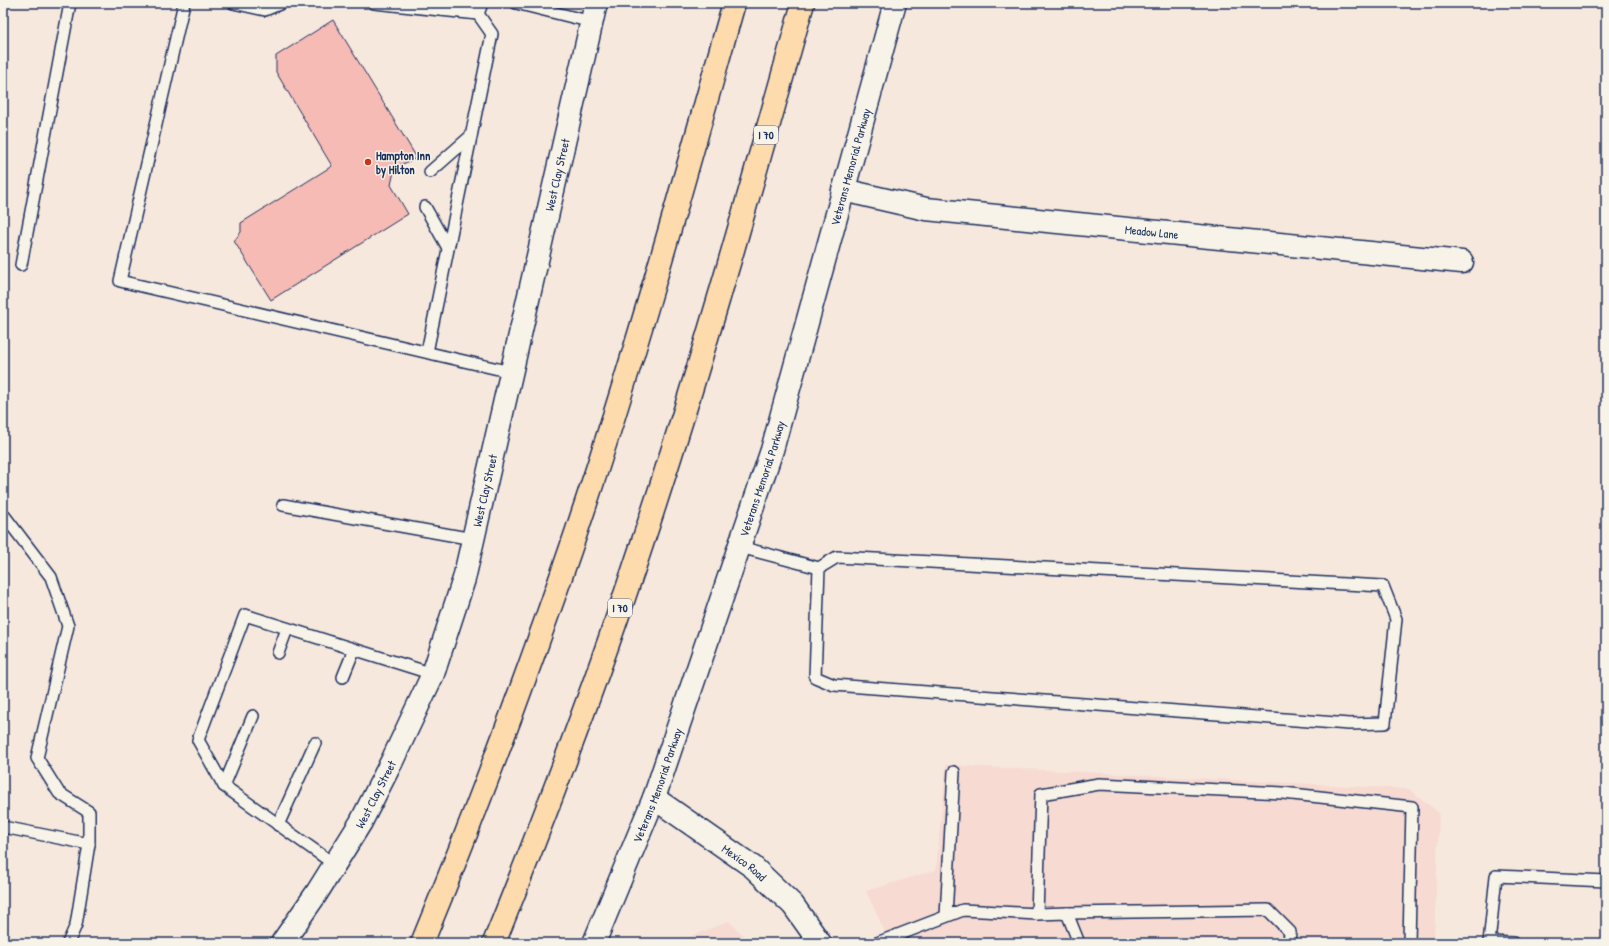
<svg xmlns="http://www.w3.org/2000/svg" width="1609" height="946" font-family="'Patrick Hand',sans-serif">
<rect width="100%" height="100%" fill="#f7e8de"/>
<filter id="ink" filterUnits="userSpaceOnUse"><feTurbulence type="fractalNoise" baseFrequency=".025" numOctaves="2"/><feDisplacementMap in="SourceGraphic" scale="8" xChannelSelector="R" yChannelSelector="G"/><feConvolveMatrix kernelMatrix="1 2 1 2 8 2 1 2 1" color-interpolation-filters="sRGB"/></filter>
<g filter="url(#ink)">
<g fill="#f7dad2">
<polygon points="946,765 1409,789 1439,813 1434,943 890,943 866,891 936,870"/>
<polygon points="729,921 751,943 674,943"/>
</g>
<polygon fill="#f7bbb5" stroke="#1b2f5e" points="333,20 417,158 395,167 391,185 408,214 271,300 234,241 241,232 241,223 332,166 276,72 276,56"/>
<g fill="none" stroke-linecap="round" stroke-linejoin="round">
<g stroke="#1b2f5e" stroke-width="14">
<g id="service">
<polyline points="184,3 120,281 511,372"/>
<polyline points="233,3 265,10 282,3"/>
<polyline points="374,3 478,14 482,3"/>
<polyline points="516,3 592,22"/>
<polyline points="430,172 471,136"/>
<polyline points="425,207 448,248"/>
<polyline points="21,265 70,3"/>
<polyline points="427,352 492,34 478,14"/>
<polyline points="283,505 473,539"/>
<polyline points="3,514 51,577 68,626 37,758 59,793 89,812 89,844"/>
<polyline points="740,547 819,568 837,557 1383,586 1396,619 1385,723 1349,724 834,685 815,677 819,568"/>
<polyline points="278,653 287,629"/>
<polyline points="343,677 354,650"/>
<polyline points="224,786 253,716"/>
<polyline points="278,825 315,743"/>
<polyline points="3,827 89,844 76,925 68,943"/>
<polyline points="334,864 224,786 198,740 245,615 433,674"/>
<polyline points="1067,913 1268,910 1290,932 1289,943"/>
<polyline points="1037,914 1041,794 1099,784 1283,793 1412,807 1409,943"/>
<polyline points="946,916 954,772"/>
<polyline points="1489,942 1513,943"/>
<polyline points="877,943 963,910 1037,914 1067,913 1079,943"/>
<polyline points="1489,943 1496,876 1606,881"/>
</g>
</g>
<g stroke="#1b2f5e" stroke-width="25">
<g id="minor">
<path id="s1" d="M843,190l83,19 536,53"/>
</g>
</g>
<g stroke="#1b2f5e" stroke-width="25">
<g id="tertiary">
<path id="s2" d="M654,798l99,69 40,38 27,38"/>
<path id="s3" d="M282,943l34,-49 45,-72 31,-61 41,-87 31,-95 132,-576"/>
</g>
</g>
<g stroke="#1b2f5e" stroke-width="25">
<g id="secondary">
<path id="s4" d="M594,943l60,-145 118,-348 123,-447"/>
</g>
</g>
<g stroke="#1b2f5e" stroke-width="25">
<g id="motorway">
<path d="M422,943c56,-135 107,-272 154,-410 59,-175 108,-353 158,-530"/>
<path d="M494,943c53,-131 103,-262 147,-396 60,-180 111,-362 162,-544"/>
</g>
</g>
<use href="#service" stroke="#f7f3e8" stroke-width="11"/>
<use href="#minor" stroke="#f7f3e8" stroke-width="22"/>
<use href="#tertiary" stroke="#f7f3e8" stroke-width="22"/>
<use href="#secondary" stroke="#f7f3e8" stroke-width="22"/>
<use href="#motorway" stroke="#fedbac" stroke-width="22"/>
</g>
</g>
<circle fill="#c8321e" stroke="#f7f3e8" stroke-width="1.5" cx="368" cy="162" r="4"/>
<g text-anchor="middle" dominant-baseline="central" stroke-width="3" stroke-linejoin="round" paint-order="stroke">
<g fill="#f7f3e8" stroke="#5d6a87" stroke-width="1">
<rect x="754" y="126" width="24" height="18" rx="3"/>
<rect x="608" y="599" width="24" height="18" rx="3"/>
</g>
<g font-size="11" font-weight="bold" fill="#1b2f5e">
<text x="766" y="135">I 70</text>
<text x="620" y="608">I 70</text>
</g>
<g font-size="12" font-weight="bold" fill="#1b2f5e" stroke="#f7f3e8" text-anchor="start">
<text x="376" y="155">Hampton Inn<tspan x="376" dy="14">by Hilton</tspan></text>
</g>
<g font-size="12" fill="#1b2f5e" stroke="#f7f3e8">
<text stroke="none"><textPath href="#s4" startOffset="818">Veterans Memorial Parkway</textPath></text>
<text stroke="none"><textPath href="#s3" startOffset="824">West Clay Street</textPath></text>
<text stroke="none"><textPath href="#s1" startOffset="312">Meadow Lane</textPath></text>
<text stroke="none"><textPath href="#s4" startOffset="494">Veterans Memorial Parkway</textPath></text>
<text stroke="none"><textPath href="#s3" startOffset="500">West Clay Street</textPath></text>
<text stroke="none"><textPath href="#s4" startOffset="170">Veterans Memorial Parkway</textPath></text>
<text stroke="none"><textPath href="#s3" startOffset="176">West Clay Street</textPath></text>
<text stroke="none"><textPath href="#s2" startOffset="111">Mexico Road</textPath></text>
</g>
</g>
<rect width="1609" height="946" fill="none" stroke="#f7f3e8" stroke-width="16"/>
<rect x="8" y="8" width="1593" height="930" fill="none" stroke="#1b2f5e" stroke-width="1.5" filter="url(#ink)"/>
</svg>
